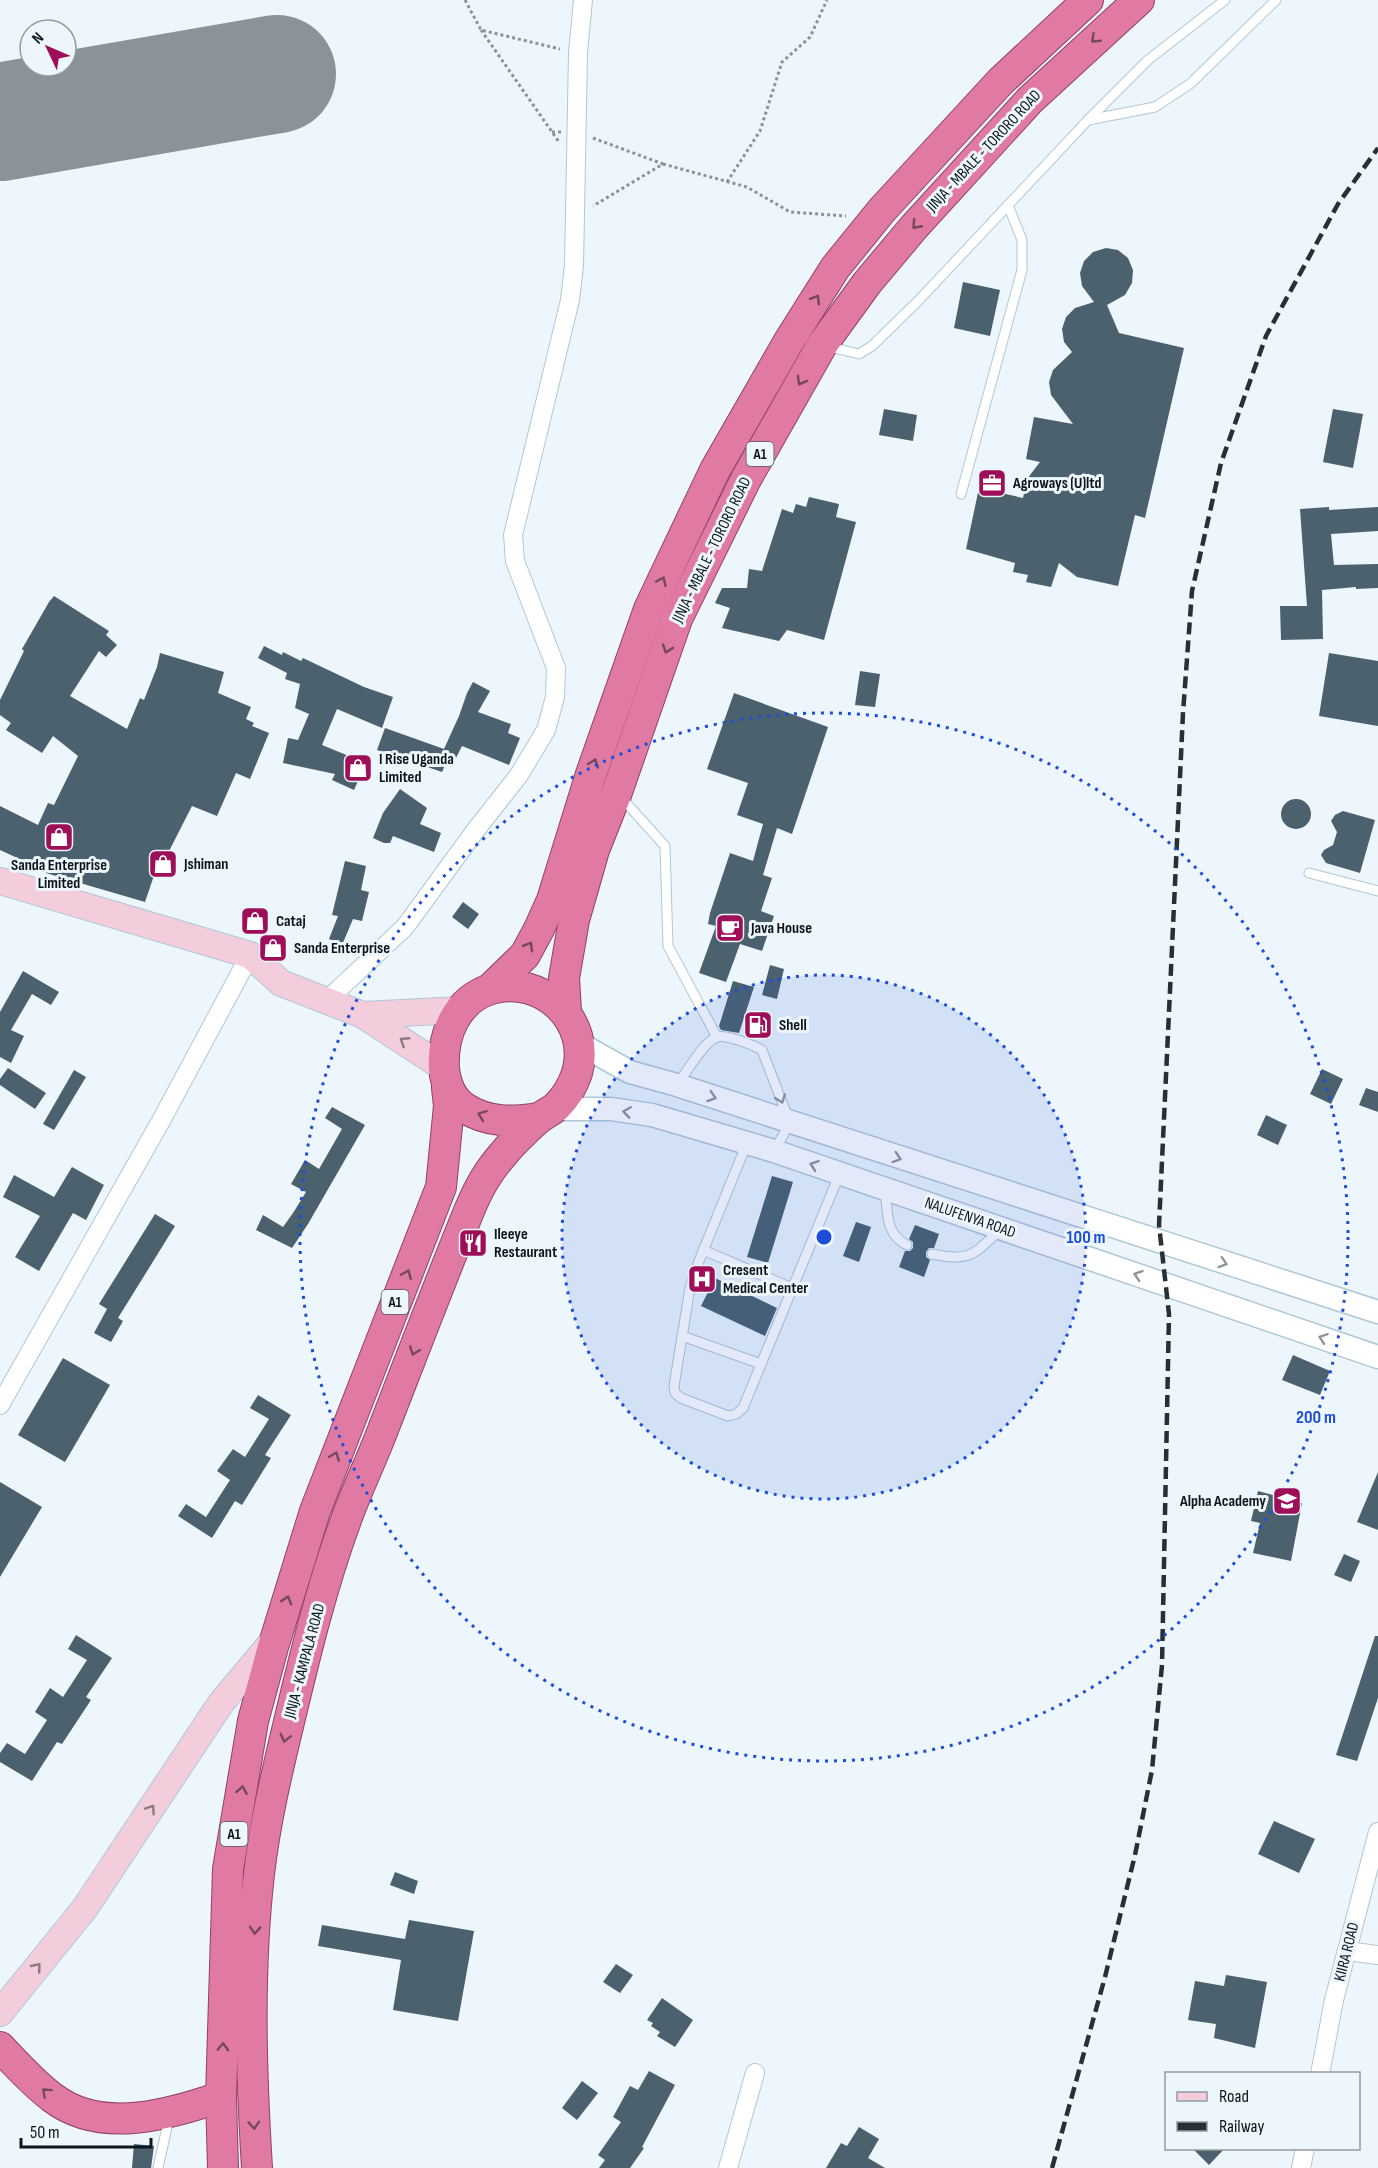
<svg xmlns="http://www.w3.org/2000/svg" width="1378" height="2168" font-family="'Sofia Sans Condensed',sans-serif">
<rect width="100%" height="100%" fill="#ecf6fc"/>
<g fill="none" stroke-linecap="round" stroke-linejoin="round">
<polyline stroke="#8a9398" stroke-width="118" points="0,122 277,74"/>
</g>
<g fill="#4b616d">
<polygon points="1106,248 1118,250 1128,258 1133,270 1132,283 1125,295 1107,305 1119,333 1184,348 1145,518 1135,515 1118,586 1077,577 1059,563 1051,587 1026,582 1028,575 1013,572 1015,563 966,549 979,488 1023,498 1027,479 1040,462 1026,459 1034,417 1073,424 1051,395 1049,382 1053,370 1072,352 1064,342 1062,329 1066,317 1075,308 1094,302 1082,286 1080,273 1084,261 1093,252"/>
<polygon points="963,282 1000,290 990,336 954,328"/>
<polygon points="884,409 917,415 913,441 879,435"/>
<polygon points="1333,409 1363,414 1353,468 1323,462"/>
<polygon points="809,497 839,504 836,517 856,522 824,640 787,630 779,641 722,628 730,608 715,603 722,588 747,588 749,569 762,571 782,509 793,513 796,504 806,507"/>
<polygon points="1329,507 1329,510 1378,507 1378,531 1331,534 1334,565 1378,564 1378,588 1356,589 1356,587 1322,590 1323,639 1281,640 1280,606 1307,606 1300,509"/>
<polygon points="54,596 109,631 106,635 117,645 106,657 99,651 70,696 127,729 140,698 144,700 157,667 160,653 224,672 218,693 251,707 246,719 254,723 252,726 269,733 250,779 236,773 217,816 192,806 166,857 161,855 145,902 22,866 24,861 0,850 0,806 38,825 48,803 54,805 78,756 53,736 42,753 6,730 11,723 0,715 0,700 24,651 22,649 49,602"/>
<polygon points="264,646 282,655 283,652 301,661 303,658 364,687 393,697 382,728 337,709 322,745 366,763 354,790 332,780 335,774 283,763 288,738 298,740 309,714 295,708 300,684 285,679 287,673 258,658"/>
<polygon points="1329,653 1378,661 1378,726 1319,716"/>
<polygon points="860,671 880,674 875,707 855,705"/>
<polygon points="473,682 490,691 478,712 511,724 508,733 520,738 509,765 462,746 453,764 447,761 442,772 377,750 385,728 444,749 459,716 467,693"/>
<polygon points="734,693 828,727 792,834 777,828 763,875 772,878 761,911 774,916 762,951 740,944 726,982 699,973 716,926 708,924 710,913 730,853 753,861 763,824 737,815 748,783 707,769"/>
<polygon points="400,789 427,808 420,824 441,833 434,852 393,836 390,843 384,843 373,838 383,813"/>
<circle cx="1296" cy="814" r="15"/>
<polygon points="1343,811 1375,820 1360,873 1326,863 1321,855 1324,850 1333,845 1337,832 1331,821 1335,815"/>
<polygon points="345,861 366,866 361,890 369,892 362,921 353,919 342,945 329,939 338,916 332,915"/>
<polygon points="463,902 479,914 468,929 452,917"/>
<polygon points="770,965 784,969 777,999 762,995"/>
<polygon points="23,971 59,992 51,1005 32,994 11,1030 24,1036 11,1063 0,1057 0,1012"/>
<polygon points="733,981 754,987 739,1033 721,1030 719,1026"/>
<polygon points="8,1068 46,1093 35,1109 0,1085 0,1079"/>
<polygon points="1322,1069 1343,1079 1331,1104 1310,1094"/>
<polygon points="74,1070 86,1077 54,1130 43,1124"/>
<polygon points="1366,1088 1378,1092 1378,1112 1359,1105"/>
<polygon points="332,1107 365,1125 308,1224 292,1248 256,1230 263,1215 283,1227 293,1213 306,1192 291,1184 305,1160 319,1169 342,1129 325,1118"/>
<polygon points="1266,1115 1287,1125 1278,1145 1257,1135"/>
<polygon points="72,1167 104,1185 86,1220 73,1213 39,1271 15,1257 40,1216 3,1197 14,1175 54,1197"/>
<polygon points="772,1176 793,1182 768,1263 747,1257"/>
<polygon points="155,1214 175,1226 118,1318 123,1321 111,1342 94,1333 107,1309 99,1304"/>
<polygon points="856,1222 871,1227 859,1262 843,1256"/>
<polygon points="915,1225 939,1234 934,1248 929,1248 926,1252 926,1257 930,1260 924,1277 899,1267 905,1251 910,1251 913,1248 913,1242 909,1239"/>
<polygon points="715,1278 777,1308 765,1336 701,1306"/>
<polygon points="1293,1355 1330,1371 1320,1395 1282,1380"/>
<polygon points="63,1358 110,1385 65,1462 18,1435"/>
<polygon points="258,1395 291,1415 265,1455 271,1458 242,1505 235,1501 212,1538 178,1516 186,1504 206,1517 230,1480 217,1471 233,1449 245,1457 269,1419 250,1408"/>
<polygon points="1378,1472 1378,1530 1357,1522"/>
<polygon points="0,1482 42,1507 0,1577"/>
<polygon points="1258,1491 1302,1503 1291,1561 1253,1553 1260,1523 1251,1521"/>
<polygon points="1344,1554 1360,1561 1351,1582 1334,1575"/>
<polygon points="76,1635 112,1658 86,1697 91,1700 62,1744 57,1742 32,1781 0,1762 0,1753 7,1743 25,1754 47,1720 35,1712 50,1688 63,1697 87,1660 68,1649"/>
<polygon points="1375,1636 1378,1636 1378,1698 1357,1761 1336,1755"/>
<polygon points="1274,1821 1315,1839 1299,1873 1258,1854"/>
<polygon points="395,1872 418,1881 414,1894 390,1885"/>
<polygon points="409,1920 474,1931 458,2021 393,2010 401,1960 318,1946 322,1925 405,1939"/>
<polygon points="616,1964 633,1975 620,1993 603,1982"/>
<polygon points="1226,1975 1267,1982 1255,2048 1214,2038 1216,2024 1188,2020 1195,1981 1224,1986"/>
<polygon points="662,1998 693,2020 675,2047 657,2036 660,2032 651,2026 653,2023 647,2020"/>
<polygon points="649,2071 675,2085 642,2147 644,2148 630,2168 599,2168 605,2160 598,2155 621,2122 613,2117 630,2086 638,2090"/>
<polygon points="582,2081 598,2093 577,2120 562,2108"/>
<polygon points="859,2127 879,2139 868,2158 885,2168 826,2168 841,2143 847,2146"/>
<polygon points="134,2144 154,2146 151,2168 132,2168"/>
<polygon points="1192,2148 1225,2148 1209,2165"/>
</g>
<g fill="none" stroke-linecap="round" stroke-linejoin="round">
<g stroke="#afc8d6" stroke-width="11">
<g id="service">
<polyline points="1088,120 1155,107 1190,84 1276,0"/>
<polyline points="826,346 859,354 872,346 919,300 1088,120 1148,60 1225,0"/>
<polyline points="961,494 1022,270 1022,240 1008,205"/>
<polyline points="620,796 665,846 668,946 717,1037"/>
<polyline points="1309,873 1378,891"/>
<path d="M678,1084c8,-11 26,-43 39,-47 9,-3 36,8 45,13l28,73 -16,28"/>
<polyline points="747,1143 699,1261 690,1288 674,1386 675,1393 681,1398 728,1416 736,1414 743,1408 840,1173"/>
<path d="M885,1190c3,23 0,44 22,55"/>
<polyline points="703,1250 792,1288"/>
<path d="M932,1254c39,8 41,1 69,-25"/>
<polyline points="682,1336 761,1364"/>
<polyline points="158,2168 169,2118"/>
</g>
</g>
<g stroke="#afc8d6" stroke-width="20">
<g id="minor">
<polyline points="326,1001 405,927 475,831 519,775 546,730 555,697 556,668 515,561 513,535 570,300 574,266 578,53 583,0"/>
<polyline points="0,1405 162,1119 250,955"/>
<polyline points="1347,1951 1378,1955"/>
<polyline points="1320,2074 1334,2000 1378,1832"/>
<polyline points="728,2168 755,2073"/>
<polyline points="1301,2168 1305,2148"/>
</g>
</g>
<g stroke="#afc8d6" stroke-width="25">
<g id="tertiary">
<polyline points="580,1044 630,1072 677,1085 1378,1312"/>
<polyline points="555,1109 611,1109 652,1115 774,1151 1378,1357"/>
</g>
</g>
<g stroke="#afc8d6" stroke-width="28">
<g id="secondary">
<polyline points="0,881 250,955 281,983 363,1015 444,1068"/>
<polyline points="363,1015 460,1010"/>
<polyline points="0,2013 85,1908 221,1703 273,1641"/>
</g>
</g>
<g stroke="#914264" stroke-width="32">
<g id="trunk">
<polyline points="490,989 525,955 539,929 552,900 591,774 649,609 715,470 789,341 835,268 882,210 1000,82 1088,0"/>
<polyline points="566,1011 564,978 574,920 594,850 617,792 677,619 746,479 822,345 867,283 914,227 1030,100 1139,0"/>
<path d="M0,2047c17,18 34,37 53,51 49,37 116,16 168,-1"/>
<polyline points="223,2168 221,2097 228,1869 253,1721 273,1647 315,1511 441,1187 449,1106 447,1088"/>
<path d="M257,2168c-6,-98 -9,-197 2,-294 6,-52 18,-102 30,-152 16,-67 33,-137 57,-202 11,-31 26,-61 38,-93 28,-72 56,-145 85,-216 10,-24 19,-40 36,-59 10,-12 22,-23 33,-33 6,-5 14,-8 19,-13 9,-9 16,-21 20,-33 15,-52 -35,-99 -86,-84 -35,11 -49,46 -47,80 2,16 7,30 21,39 23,15 48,14 74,10"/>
</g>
</g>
<g stroke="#8a9399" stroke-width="3" stroke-dasharray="3 3" stroke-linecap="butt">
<polyline points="465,0 481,30 560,49"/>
<polyline points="481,30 559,142"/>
<polyline points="552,132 561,132"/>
<polyline points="593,138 663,164 593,206"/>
<polyline points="663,164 747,187 790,212 846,216"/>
<polyline points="727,182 760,131 782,62 810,37 827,0"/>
</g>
<use href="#service" stroke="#fff" stroke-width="9"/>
<use href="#minor" stroke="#fff" stroke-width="18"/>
<use href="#tertiary" stroke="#fff" stroke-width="22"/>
<use href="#secondary" stroke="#f3cddc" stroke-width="26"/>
<use href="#trunk" stroke="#e07aa2" stroke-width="30"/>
<polyline stroke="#273035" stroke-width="4.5" stroke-dasharray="12 6" stroke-linecap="butt" points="1052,2168 1105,1977 1135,1855 1152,1770 1162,1665 1169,1314 1159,1225 1183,713 1192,591 1221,463 1266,336 1338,204 1378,148"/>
</g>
<defs><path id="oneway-chevron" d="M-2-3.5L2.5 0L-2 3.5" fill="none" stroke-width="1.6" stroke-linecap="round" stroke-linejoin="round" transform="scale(1.5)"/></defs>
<g stroke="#76485e">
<use href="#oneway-chevron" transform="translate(1095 39) rotate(137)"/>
<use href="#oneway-chevron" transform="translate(916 225) rotate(132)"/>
<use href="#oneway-chevron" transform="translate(816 299) rotate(-58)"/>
<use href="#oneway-chevron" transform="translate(801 381) rotate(119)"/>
<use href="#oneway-chevron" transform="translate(662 581) rotate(-65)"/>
<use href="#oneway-chevron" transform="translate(667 649) rotate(109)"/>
<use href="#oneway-chevron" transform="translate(594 763) rotate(-70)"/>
<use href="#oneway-chevron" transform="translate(529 946) rotate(-60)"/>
<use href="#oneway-chevron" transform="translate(482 1115) rotate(-159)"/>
<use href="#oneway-chevron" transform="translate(407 1274) rotate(-68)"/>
<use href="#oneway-chevron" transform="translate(414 1351) rotate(111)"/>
<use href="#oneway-chevron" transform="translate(335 1456) rotate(-69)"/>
<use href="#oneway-chevron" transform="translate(287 1600) rotate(-73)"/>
<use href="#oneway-chevron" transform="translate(285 1738) rotate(104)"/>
<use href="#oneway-chevron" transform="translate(242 1790) rotate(-80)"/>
<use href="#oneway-chevron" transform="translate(255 1930) rotate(94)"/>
<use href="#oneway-chevron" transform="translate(223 2047) rotate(-88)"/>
<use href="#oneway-chevron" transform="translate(46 2092) rotate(-138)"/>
<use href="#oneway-chevron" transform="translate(254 2125) rotate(86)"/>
</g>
<g stroke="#8c7b85">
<use href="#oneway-chevron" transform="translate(404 1041) rotate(-147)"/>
<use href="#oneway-chevron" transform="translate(151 1809) rotate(-56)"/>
<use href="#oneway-chevron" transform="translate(37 1967) rotate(-51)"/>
</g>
<g stroke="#929698">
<use href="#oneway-chevron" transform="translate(712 1097) rotate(18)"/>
<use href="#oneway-chevron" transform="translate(781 1099) rotate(69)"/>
<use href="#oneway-chevron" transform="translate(627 1112) rotate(-172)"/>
<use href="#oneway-chevron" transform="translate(897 1158) rotate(18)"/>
<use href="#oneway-chevron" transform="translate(814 1165) rotate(-161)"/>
<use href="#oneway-chevron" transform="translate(1223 1263) rotate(18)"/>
<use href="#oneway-chevron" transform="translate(1138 1275) rotate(-161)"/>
<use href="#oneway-chevron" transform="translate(1323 1338) rotate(-161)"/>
</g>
<circle cx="824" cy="1237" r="262" fill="#1d4ed8" fill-opacity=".12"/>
<g fill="none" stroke="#1d4ed8" stroke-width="3" stroke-dasharray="3 6">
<circle cx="824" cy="1237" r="262"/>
<circle cx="824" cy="1237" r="524"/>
</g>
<defs>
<g id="office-square" transform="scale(1.5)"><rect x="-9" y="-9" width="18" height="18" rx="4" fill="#9f0e58" stroke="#ecf6fc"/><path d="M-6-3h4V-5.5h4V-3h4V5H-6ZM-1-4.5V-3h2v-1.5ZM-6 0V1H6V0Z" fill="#fff"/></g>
<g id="shop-square" transform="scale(1.5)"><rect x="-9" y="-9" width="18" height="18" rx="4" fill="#9f0e58" stroke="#ecf6fc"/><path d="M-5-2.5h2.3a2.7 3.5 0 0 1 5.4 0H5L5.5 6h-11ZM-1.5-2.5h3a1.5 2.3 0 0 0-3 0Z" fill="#fff"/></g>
<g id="cafe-square" transform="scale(1.5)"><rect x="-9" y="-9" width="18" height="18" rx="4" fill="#9f0e58" stroke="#ecf6fc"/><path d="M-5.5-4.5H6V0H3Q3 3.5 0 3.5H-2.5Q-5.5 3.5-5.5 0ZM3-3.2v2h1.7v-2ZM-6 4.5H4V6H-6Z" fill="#fff"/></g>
<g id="fuel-square" transform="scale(1.5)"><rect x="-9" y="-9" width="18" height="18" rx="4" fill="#9f0e58" stroke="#ecf6fc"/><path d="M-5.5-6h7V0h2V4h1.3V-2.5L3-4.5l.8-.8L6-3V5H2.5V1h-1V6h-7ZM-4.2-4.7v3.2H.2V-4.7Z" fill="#fff"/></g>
<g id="restaurant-square" transform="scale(1.5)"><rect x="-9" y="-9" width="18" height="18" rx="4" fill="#9f0e58" stroke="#ecf6fc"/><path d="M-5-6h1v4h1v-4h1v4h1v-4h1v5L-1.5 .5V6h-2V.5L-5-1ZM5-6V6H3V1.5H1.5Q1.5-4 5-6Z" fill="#fff"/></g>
<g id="hospital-square" transform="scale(1.5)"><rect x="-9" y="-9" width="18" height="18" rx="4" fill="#9f0e58" stroke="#ecf6fc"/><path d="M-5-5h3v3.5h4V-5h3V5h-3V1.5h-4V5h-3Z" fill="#fff"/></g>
<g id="school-square" transform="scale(1.5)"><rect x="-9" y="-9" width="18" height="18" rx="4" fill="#9f0e58" stroke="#ecf6fc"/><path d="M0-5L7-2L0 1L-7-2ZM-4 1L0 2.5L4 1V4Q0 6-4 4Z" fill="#fff"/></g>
</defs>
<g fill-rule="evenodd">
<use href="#office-square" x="992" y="483"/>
<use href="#shop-square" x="358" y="768"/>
<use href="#shop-square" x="59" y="837"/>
<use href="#shop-square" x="163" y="864"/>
<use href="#shop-square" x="255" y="921"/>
<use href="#cafe-square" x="730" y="928"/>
<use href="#shop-square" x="273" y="948"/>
<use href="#fuel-square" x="758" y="1025"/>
<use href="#restaurant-square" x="473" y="1243"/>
<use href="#hospital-square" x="702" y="1279"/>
<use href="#school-square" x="1287" y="1501"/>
</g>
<g text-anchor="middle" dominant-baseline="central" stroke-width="6" stroke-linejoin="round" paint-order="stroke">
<g fill="#ecf6fc" stroke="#50595e" stroke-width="1.5">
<rect x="746.5" y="442" width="27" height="24" rx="4.5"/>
<rect x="381.5" y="1290" width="27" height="24" rx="4.5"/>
<rect x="220.5" y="1822" width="27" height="24" rx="4.5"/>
</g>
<g font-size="15" font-weight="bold" fill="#0d161b">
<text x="760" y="454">A1</text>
<text x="395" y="1302">A1</text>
<text x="234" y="1834">A1</text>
</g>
<g font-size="16" fill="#0d161b" stroke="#ecf6fc">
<text transform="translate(984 151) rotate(-47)">JINJA - MBALE - TORORO ROAD</text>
<text transform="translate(712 550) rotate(-64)">JINJA - MBALE - TORORO ROAD</text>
<text transform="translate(970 1218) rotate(19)">NALUFENYA ROAD</text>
<text transform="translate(305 1661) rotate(-75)">JINJA - KAMPALA ROAD</text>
<text transform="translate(1347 1952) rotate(-76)">KIIRA ROAD</text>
</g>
<g font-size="16" font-weight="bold" fill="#0d161b" stroke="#ecf6fc" text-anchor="start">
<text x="1013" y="483">Agroways (U)ltd</text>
<text x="379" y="759">I Rise Uganda<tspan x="379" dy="18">Limited</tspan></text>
<text x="184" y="864">Jshiman</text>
<text x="59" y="865" text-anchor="middle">Sanda Enterprise<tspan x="59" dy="18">Limited</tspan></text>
<text x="276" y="921">Cataj</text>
<text x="751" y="928">Java House</text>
<text x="294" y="948">Sanda Enterprise</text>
<text x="779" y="1025">Shell</text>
<text x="494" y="1234">Ileeye<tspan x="494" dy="18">Restaurant</tspan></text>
<text x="723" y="1270">Cresent<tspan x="723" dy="18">Medical Center</tspan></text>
<text x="1266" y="1501" text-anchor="end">Alpha Academy</text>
</g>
</g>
<circle cx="824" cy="1237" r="9" fill="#1d4ed8" stroke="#ecf6fc" stroke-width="3"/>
<g font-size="18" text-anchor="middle" font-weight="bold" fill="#1d4ed8" stroke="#ecf6fc" stroke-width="6" stroke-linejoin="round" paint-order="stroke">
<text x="1086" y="1243">100 m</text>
<text x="1316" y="1423">200 m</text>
</g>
<rect x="1165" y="2072" width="195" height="78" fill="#ecf6fc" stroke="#939ca2" stroke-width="1.5"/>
<rect x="1177" y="2092" width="30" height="9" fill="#f3cddc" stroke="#939ca2" stroke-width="1.5"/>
<text x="1219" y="2102" font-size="18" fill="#0d161b">Road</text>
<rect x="1177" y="2122" width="30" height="9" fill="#273035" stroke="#939ca2" stroke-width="1.5"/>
<text x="1219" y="2132" font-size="18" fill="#0d161b">Railway</text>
<g transform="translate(48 48) rotate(314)"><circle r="28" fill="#ecf6fc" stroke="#939ca2" stroke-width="1.5"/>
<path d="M0-4.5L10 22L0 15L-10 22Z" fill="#9f0e58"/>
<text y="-9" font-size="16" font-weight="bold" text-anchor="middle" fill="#0d161b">N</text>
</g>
<path d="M21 2138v9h130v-9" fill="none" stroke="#0d161b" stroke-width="3"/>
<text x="30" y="2138" font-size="18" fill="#0d161b" stroke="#ecf6fc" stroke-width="4.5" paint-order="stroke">50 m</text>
</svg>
